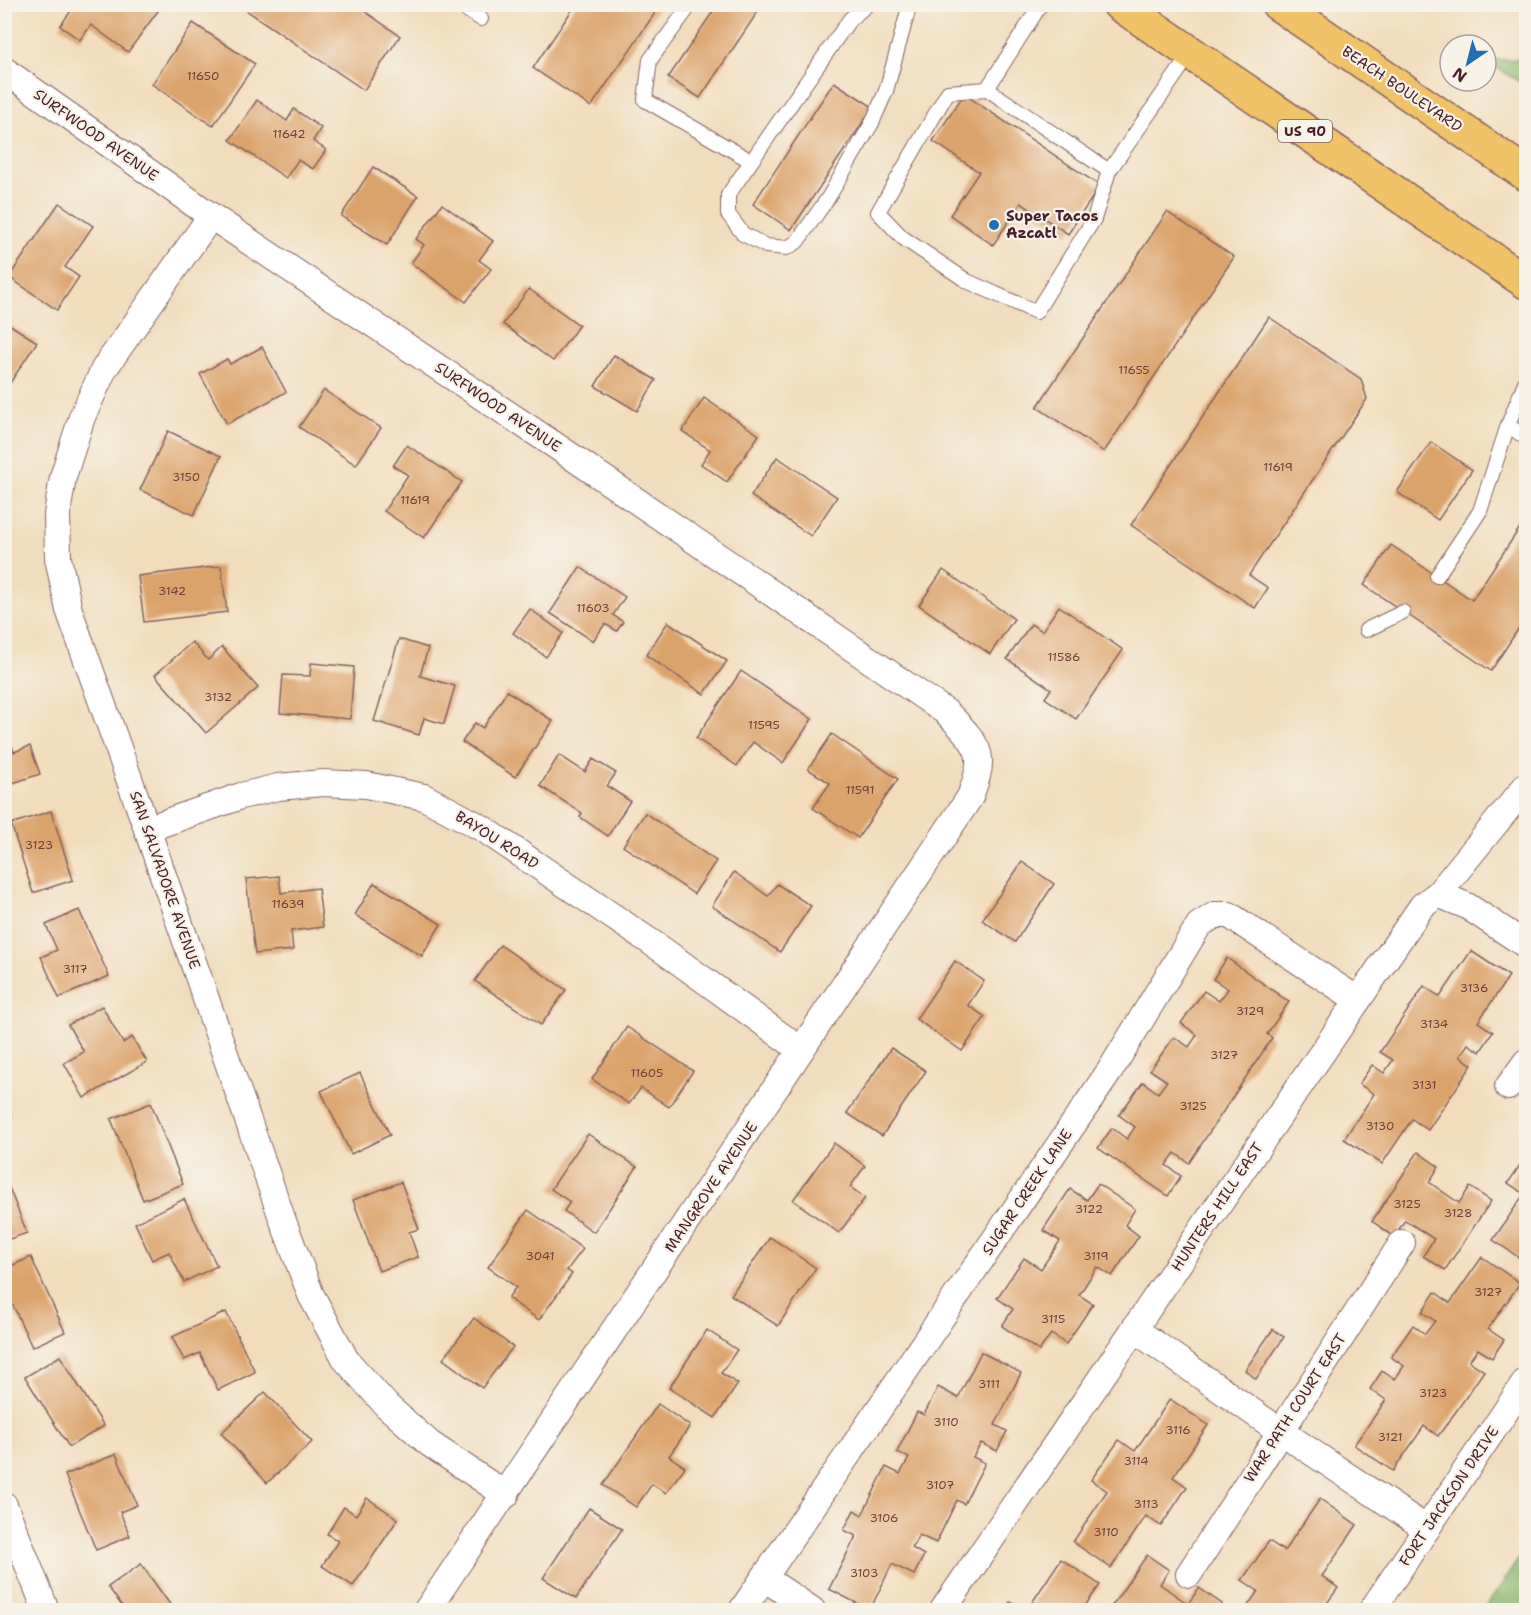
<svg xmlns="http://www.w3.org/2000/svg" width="1531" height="1615" font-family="'Shantell Sans',sans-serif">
<rect width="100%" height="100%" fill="#f7f3e8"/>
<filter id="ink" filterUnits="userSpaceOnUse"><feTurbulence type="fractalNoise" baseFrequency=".0167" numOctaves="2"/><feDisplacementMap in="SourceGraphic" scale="12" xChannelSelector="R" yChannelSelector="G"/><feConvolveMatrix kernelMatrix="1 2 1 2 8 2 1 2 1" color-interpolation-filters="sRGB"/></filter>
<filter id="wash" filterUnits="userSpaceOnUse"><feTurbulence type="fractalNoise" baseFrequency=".008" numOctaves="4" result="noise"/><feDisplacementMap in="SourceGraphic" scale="24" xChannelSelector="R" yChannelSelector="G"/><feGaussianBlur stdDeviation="1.35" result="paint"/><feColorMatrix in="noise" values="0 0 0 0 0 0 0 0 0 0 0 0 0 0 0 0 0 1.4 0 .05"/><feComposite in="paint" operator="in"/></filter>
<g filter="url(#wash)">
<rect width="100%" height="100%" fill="#f1ddbd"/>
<g fill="#8bb66d" stroke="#6a6a4c" stroke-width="1.5">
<polygon points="1526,59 1526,86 1486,61 1486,60"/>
<polygon points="1526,1548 1526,1610 1484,1610"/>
</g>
<g id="blocks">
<g fill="#dba36c">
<polygon points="76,4 163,4 128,52 91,25 80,40 60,26"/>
<polygon points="237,4 354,4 400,36 364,90"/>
<polygon points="576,4 661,4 591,107 533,68"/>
<polygon points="718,4 763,4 700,98 668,78"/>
<polygon points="193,23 255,64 213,126 152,84"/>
<polygon points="834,82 873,107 791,230 753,204"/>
<polygon points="964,94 1100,186 1068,234 1021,203 993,245 950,215 979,172 933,141"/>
<polygon points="257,100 287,121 294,109 321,128 313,141 326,150 313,169 298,160 286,178 230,140"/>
<polygon points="373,167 418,196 387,245 341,216"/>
<polygon points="59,203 93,226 65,267 79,277 57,310 9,277"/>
<polygon points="442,204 493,241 479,260 491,269 466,302 411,263 424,245 416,239"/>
<polygon points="1167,212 1234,257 1104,452 1037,407"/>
<polygon points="529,289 579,325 553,361 503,324"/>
<polygon points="1269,317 1361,379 1367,399 1249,575 1268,588 1255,608 1131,525"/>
<polygon points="4,321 37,342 4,392"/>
<polygon points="262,347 286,392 227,424 200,374 227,359 230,364"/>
<polygon points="614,355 656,380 637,411 595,386"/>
<polygon points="324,390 381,428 356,465 299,427"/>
<polygon points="704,398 759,435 727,482 701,464 710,450 682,431"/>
<polygon points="168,431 221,456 194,515 140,490"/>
<polygon points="1431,442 1472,470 1438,520 1397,492"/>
<polygon points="407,445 462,482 424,538 384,511 408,475 393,466"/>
<polygon points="777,457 837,497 811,536 751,496"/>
<polygon points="1521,526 1526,529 1526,617 1491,671 1364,585 1391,545 1472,600"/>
<polygon points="221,566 227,612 144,622 138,576"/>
<polygon points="580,567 625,597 613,615 623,622 617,631 605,624 593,641 550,613"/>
<polygon points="943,570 1014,619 990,654 919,605"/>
<polygon points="1059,606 1123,650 1076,719 1045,698 1051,689 1007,659 1031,624 1042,631"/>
<polygon points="530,609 563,633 546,657 513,633"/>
<polygon points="668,622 727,661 704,694 646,655"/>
<polygon points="399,639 428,648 420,676 455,686 444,724 424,718 419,735 374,721"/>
<polygon points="192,642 208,660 222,647 258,688 206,733 155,675"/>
<polygon points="311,663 354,667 350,719 280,713 283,675 310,676"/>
<polygon points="741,671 812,719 783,763 753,742 737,766 696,738"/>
<polygon points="507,691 553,721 515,777 462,742 475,723 483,728"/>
<polygon points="4,727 14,752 30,746 40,774 4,786"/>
<polygon points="832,734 898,779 858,838 813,808 830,783 808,769"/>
<polygon points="559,755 585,772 593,759 616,773 607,786 630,801 608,836 580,817 582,813 540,786"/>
<polygon points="51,811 73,880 33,893 11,824"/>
<polygon points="645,813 716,861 694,894 623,846"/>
<polygon points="1022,862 1054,884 1015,942 982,920"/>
<polygon points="734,872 768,896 777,884 811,906 780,952 712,906"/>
<polygon points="279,876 281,893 318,888 323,927 291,931 293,950 255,954 246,879"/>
<polygon points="374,883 441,924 422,956 355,915"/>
<polygon points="79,910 109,976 59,998 41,957 57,950 46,925"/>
<polygon points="500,945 566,990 541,1025 475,981"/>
<polygon points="1471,951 1509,976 1478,1022 1493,1032 1480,1052 1468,1044 1460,1056 1472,1065 1428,1130 1412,1119 1382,1164 1344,1139 1374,1094 1359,1084 1372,1065 1384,1073 1393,1060 1380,1052 1424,986 1440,997"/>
<polygon points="1227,958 1289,1002 1267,1034 1272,1038 1189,1163 1175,1153 1166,1165 1181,1176 1168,1196 1098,1148 1112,1128 1127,1139 1135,1127 1119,1115 1143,1082 1158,1093 1167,1081 1150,1070 1174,1037 1189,1047 1197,1035 1181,1023 1204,991 1219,1001 1228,989 1213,979"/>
<polygon points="955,961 984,981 968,1005 985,1017 962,1051 916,1019"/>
<polygon points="102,1006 123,1043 132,1037 147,1062 84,1098 64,1063 84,1052 68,1025"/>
<polygon points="627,1027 693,1071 669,1107 641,1088 629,1104 592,1079"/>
<polygon points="891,1048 926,1071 882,1136 847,1113"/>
<polygon points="360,1073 390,1135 351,1154 321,1091"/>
<polygon points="4,1101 11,1114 4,1117"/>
<polygon points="151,1103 183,1184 143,1200 111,1119"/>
<polygon points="588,1134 637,1167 594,1232 564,1211 570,1202 551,1189"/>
<polygon points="834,1143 865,1166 850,1187 865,1198 839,1233 793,1200"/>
<polygon points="1418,1152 1439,1167 1429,1182 1459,1203 1470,1187 1491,1201 1445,1270 1423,1256 1434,1239 1405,1220 1394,1237 1372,1221"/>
<polygon points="1526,1156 1526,1262 1493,1240 1524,1194 1508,1183"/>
<polygon points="4,1175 27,1233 4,1241"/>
<polygon points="401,1182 419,1229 409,1232 418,1257 379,1271 353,1200"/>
<polygon points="1098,1184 1135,1209 1125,1225 1139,1236 1112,1276 1097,1267 1079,1295 1093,1304 1066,1344 1051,1334 1039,1351 1002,1326 1013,1309 997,1298 1024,1258 1041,1269 1060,1241 1043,1230 1070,1189 1087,1200"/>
<polygon points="184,1199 217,1266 184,1282 169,1252 152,1260 135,1223"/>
<polygon points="528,1210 583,1249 567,1270 572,1274 539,1320 508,1298 516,1287 488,1267"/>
<polygon points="770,1237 816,1268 778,1326 731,1295"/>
<polygon points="31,1257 65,1332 32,1347 4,1286 4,1269"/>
<polygon points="1482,1257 1520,1283 1488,1329 1504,1340 1492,1358 1478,1349 1469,1361 1484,1371 1457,1410 1438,1436 1424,1426 1393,1471 1354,1445 1386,1400 1370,1389 1382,1371 1395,1379 1404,1366 1391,1357 1413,1325 1425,1334 1435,1321 1422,1312 1435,1292 1450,1303"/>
<polygon points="226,1312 255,1372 218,1390 200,1353 184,1360 172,1337"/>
<polygon points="474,1318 513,1347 482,1388 443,1359"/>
<polygon points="1273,1329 1284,1337 1256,1379 1245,1370"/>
<polygon points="707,1330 737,1350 721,1373 738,1384 715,1418 669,1388"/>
<polygon points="981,1352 1021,1373 995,1425 1007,1431 997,1451 981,1443 973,1457 985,1463 964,1504 957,1500 936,1543 919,1535 912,1548 924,1555 914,1575 892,1564 870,1610 829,1589 856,1536 844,1530 854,1510 862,1515 886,1467 900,1474 909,1458 897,1452 917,1412 924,1415 938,1387 958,1398"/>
<polygon points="60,1356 104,1426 69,1447 25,1377"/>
<polygon points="265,1392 312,1442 267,1483 221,1433"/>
<polygon points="1170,1399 1208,1425 1173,1477 1187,1487 1161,1526 1146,1516 1111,1568 1073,1542 1107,1491 1091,1480 1119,1440 1135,1451"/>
<polygon points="658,1404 690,1426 669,1456 685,1467 666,1493 652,1484 636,1507 603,1485"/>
<polygon points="116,1454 137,1505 120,1512 130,1536 96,1550 65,1475"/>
<polygon points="367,1498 398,1519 353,1586 322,1566 338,1541 327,1534 344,1507 356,1515"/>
<polygon points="1320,1499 1357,1525 1322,1576 1338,1588 1322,1610 1245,1610 1258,1591 1242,1580 1269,1541 1284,1551"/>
<polygon points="589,1508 622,1529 576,1599 543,1578"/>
<polygon points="1147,1555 1169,1570 1160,1584 1188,1604 1199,1588 1222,1604 1218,1610 1109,1610"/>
<polygon points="1061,1559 1100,1585 1082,1610 1027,1610"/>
<polygon points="141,1564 174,1610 125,1610 108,1587"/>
<polygon points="1010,1602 1023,1610 1004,1610"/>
</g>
</g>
</g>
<g filter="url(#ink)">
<use href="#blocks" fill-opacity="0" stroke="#84625e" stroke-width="1.5"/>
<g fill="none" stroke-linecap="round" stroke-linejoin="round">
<g stroke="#84625e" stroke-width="16">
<g id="service">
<polyline points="457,4 481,19"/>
<polyline points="691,4 650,60 645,100 751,161"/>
<polyline points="868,4 850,19 728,195 728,214 743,234 766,246 787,248 797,242 828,198 872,123 886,91 910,4"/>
<polyline points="1041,4 987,89 1109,171 1191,53"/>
<polyline points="987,89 948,92 878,212 903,238 967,281 1036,312 1094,219 1109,171"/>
<polyline points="1508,425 1526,438"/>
<polyline points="1437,576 1480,511 1508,425 1526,380"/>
<polyline points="1366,630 1403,612"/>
</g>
</g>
<g stroke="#84625e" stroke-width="28">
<g id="minor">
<path d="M4,70l207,146 351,234 384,262c11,11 33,31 33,47 1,13 -5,26 -9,38l-543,813"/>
<polyline points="211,216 104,369 82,417 63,477 57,514 58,558 69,610 147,829 283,1221 311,1295 346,1360 387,1406 430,1444 506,1495"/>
<polyline points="147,829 241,796 278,787 323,783 366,785 424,797 482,828 664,951 801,1050"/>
<polyline points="1438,894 1467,906 1526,945"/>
<polyline points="1508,1087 1526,1062"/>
<polyline points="1134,1329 1280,1431 1427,1529"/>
<polyline points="4,1505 46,1610"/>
<polyline points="1189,1574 1402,1243"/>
<polyline points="764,1578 812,1610"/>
<polyline points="742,1610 1111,1069 1199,925 1215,915 1229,915 1358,1000"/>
<polyline points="943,1610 1422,906 1438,894 1526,786"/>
<polyline points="1372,1610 1526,1381"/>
</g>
</g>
<g stroke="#84625e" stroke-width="36">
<g id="trunk">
<polyline points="1119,4 1526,282"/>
<polyline points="1278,4 1526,174"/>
</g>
</g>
<use href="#service" stroke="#fff" stroke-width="14"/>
<use href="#minor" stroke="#fff" stroke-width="26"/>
<use href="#trunk" stroke="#f0c369" stroke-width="33"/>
</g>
</g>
<circle fill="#1f6fb2" stroke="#f7f3e8" stroke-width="2" cx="994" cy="225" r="6"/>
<g text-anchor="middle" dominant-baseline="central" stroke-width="4.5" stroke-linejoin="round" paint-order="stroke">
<g font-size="12" fill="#6e403b">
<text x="203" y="76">11650</text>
<text x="289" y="134">11642</text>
<text x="1134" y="370">11655</text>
<text x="1278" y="467">11619</text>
<text x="186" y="477">3150</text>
<text x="415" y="500">11619</text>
<text x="172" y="591">3142</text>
<text x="593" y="608">11603</text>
<text x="1064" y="657">11586</text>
<text x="218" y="697">3132</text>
<text x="764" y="725">11595</text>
<text x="860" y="790">11591</text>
<text x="39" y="845">3123</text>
<text x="288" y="904">11639</text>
<text x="75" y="969">3117</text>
<text x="1474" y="988">3136</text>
<text x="1250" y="1011">3129</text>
<text x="1434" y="1024">3134</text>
<text x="1224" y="1055">3127</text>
<text x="647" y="1073">11605</text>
<text x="1424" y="1085">3131</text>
<text x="1193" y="1106">3125</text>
<text x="1380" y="1126">3130</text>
<text x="1407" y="1204">3125</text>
<text x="1089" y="1209">3122</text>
<text x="1458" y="1213">3128</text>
<text x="540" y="1256">3041</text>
<text x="1096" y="1256">3119</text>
<text x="1488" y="1292">3127</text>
<text x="1053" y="1319">3115</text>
<text x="989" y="1384">3111</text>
<text x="1433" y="1393">3123</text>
<text x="946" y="1422">3110</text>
<text x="1178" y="1430">3116</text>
<text x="1390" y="1437">3121</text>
<text x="1136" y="1461">3114</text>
<text x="940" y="1485">3107</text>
<text x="1146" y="1504">3113</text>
<text x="884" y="1518">3106</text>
<text x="1106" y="1532">3110</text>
<text x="864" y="1573">3103</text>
</g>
<rect fill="#f7f3e8" stroke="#7e5f64" stroke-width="1.5" x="1278" y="120" width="54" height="22" rx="4.5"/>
<g font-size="14" font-weight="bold" fill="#4a1f2b">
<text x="1305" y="131">US 90</text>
</g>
<g font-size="15" fill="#4a1f2b" stroke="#f7f3e8">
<text transform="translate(1402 89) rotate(34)">BEACH BOULEVARD</text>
<text transform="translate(96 135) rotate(35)">SURFWOOD AVENUE</text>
<text transform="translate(498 407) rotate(34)">SURFWOOD AVENUE</text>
<text transform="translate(497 840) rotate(32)">BAYOU ROAD</text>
<text transform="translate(165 880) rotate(71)">SAN SALVADORE AVENUE</text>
<text transform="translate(711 1187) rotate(-56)">MANGROVE AVENUE</text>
<text transform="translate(1027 1192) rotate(-56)">SUGAR CREEK LANE</text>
<text transform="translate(1217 1207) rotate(-56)">HUNTERS HILL EAST</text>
<text transform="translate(1295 1408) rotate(-57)">WAR PATH COURT EAST</text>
<text transform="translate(1449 1496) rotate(-56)">FORT JACKSON DRIVE</text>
</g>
<g font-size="15" font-weight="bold" fill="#4a1f2b" stroke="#f7f3e8" text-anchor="start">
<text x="1006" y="216">Super Tacos<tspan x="1006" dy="17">Azcatl</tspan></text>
</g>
</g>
<rect width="1531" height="1615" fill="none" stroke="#f7f3e8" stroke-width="24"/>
<g transform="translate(1468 63) rotate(215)"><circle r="28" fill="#f7f3e8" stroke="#b29e9c" stroke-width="1.5"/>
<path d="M0-4.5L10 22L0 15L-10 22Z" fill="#1f6fb2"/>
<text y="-9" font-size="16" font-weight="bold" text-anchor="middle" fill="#4a1f2b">N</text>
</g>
</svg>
